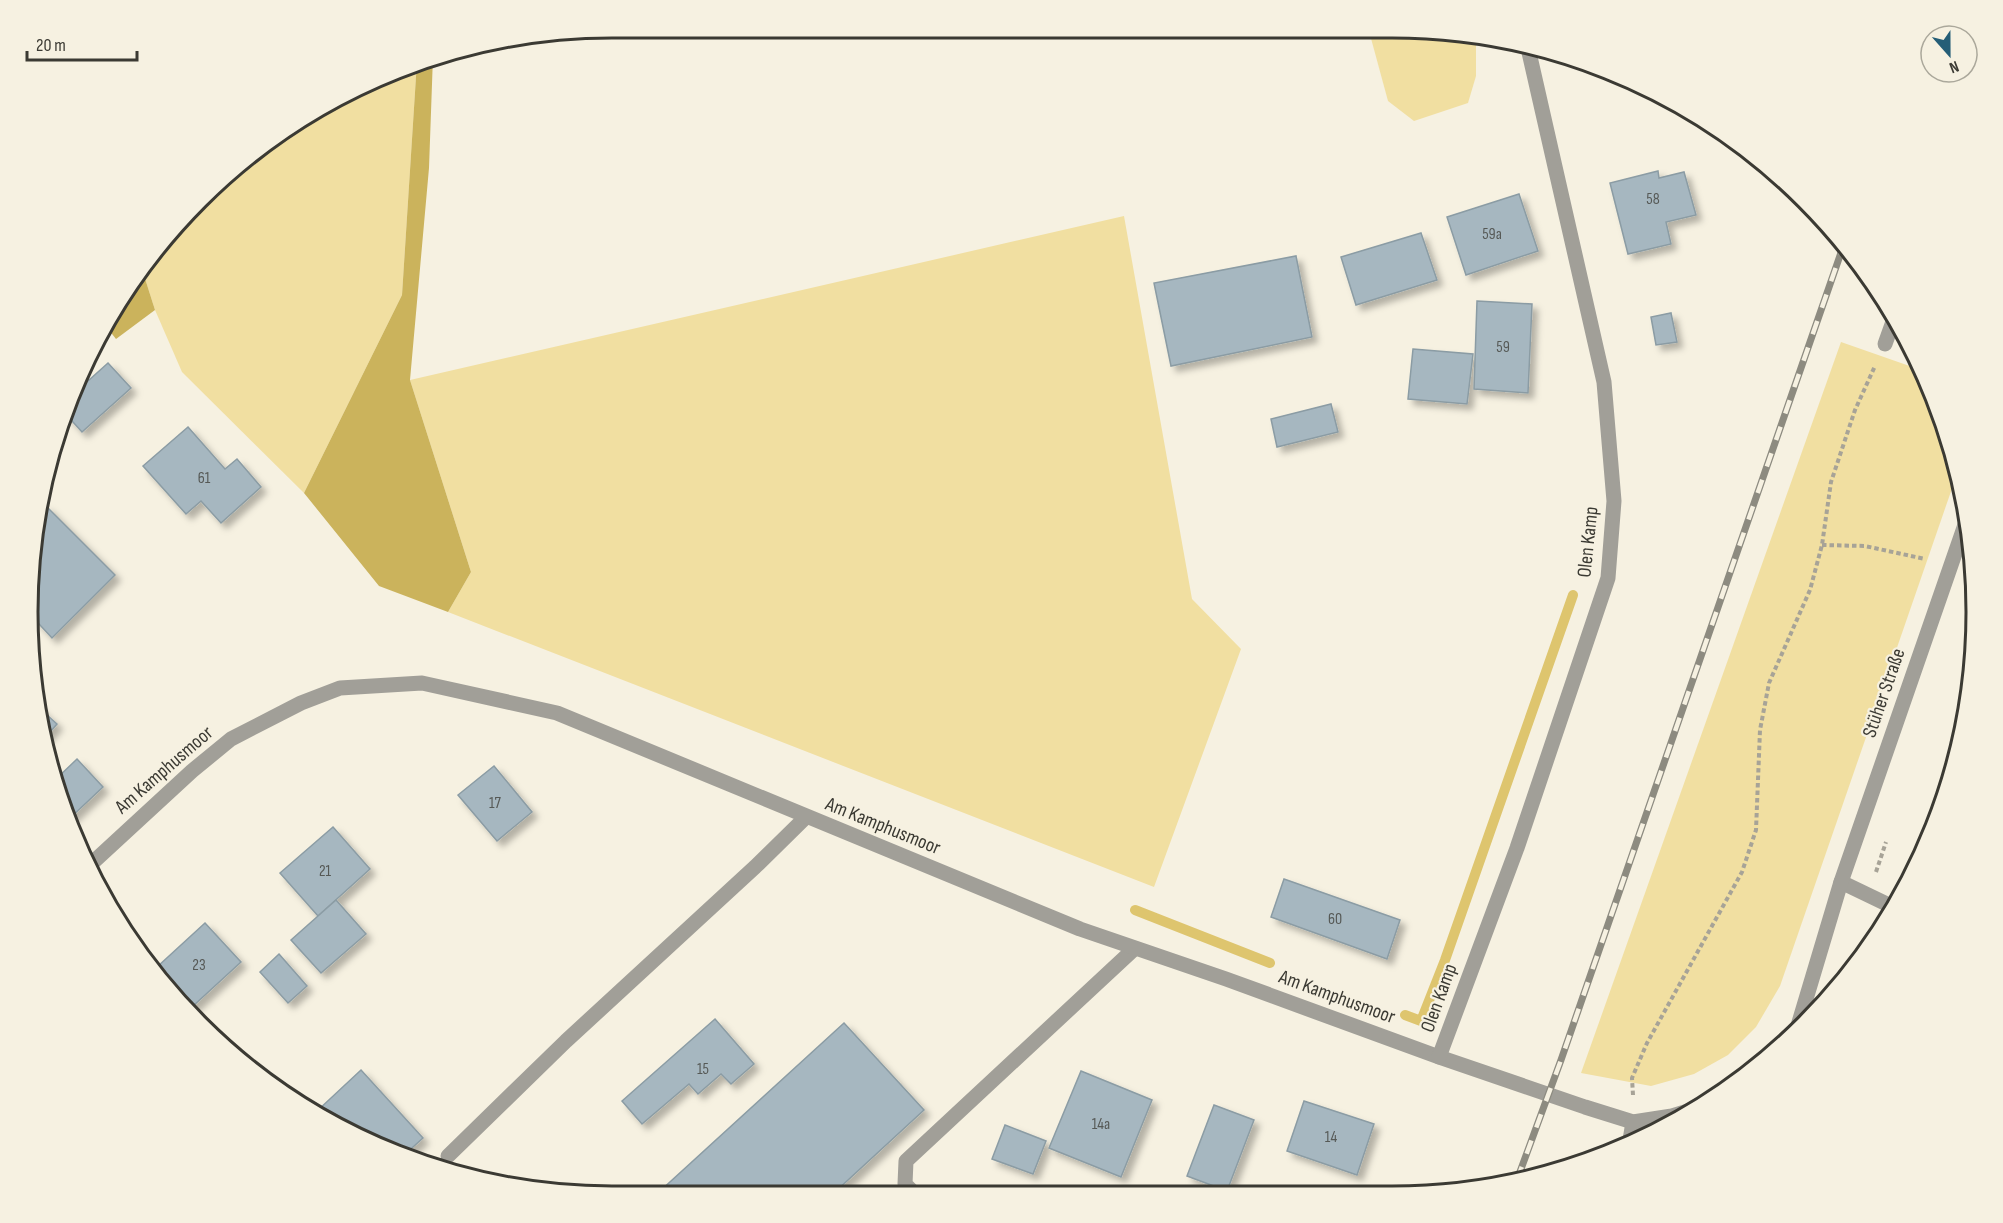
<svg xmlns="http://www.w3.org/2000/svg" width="2003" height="1223" font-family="'Sofia Sans Condensed',sans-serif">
<defs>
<filter id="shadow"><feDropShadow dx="5.5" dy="5.5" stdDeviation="3" flood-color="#0004"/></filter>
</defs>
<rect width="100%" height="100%" fill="#f6f1e1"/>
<g fill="#f1dfa1">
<polygon points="1369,31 1467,32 1476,34 1476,76 1468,103 1414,121 1388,101"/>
<polygon points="417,61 402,295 304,493 182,372 155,310 141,266 148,256 256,148 353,87"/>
<polygon points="1124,216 1192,599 1241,649 1154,887 448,612 471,572 410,380"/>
<polygon points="1841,342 1921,370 1945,423 1957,474 1780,986 1756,1027 1728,1055 1694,1074 1651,1086 1581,1073"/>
</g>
<g fill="#cbb35c">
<polygon points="433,56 429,168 410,380 471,572 448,612 379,586 304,493 402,295 417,61"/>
<polygon points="141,266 155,310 116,339 105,325"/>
</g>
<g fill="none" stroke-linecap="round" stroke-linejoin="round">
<g stroke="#dec56e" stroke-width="10">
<polyline points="1135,910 1270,963"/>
<polyline points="1405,1015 1421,1021 1445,960 1573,595"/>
</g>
</g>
<g fill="#a6b7c0" stroke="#8b9ca4" stroke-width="1.5" filter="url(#shadow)">
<polygon points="1658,171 1659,178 1684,172 1696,215 1666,222 1671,244 1628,254 1610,183"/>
<polygon points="1519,194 1538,251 1466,275 1447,217"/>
<polygon points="1421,233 1437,280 1356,305 1341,257"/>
<polygon points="1296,256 1312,337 1171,366 1154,283"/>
<polygon points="1477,301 1532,304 1528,393 1474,389"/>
<polygon points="1671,313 1677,342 1656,345 1651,317"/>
<polygon points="1413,349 1473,354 1467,404 1408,399"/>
<polygon points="108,363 131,388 82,432 63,411 68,399"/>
<polygon points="1331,404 1338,432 1277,447 1271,419"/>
<polygon points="188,427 225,469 237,459 261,487 221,523 201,501 186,514 143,466"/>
<polygon points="45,505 115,575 52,638 27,611"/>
<polygon points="36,705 57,724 44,739"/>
<polygon points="77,759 103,787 68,820 58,799 54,781"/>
<polygon points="494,766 532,812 497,841 458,795"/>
<polygon points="333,827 370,869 318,916 280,873"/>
<polygon points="1284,879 1400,920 1387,959 1271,917"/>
<polygon points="336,900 366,934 321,973 291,940"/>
<polygon points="205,923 241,962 192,1007 157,967"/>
<polygon points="279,954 307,986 288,1003 260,972"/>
<polygon points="715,1019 754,1064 731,1084 721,1074 698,1094 689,1084 642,1124 622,1101"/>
<polygon points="844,1023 924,1110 835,1192 659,1192"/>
<polygon points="361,1070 423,1138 403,1156 388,1152 317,1111"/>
<polygon points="1081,1071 1152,1100 1121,1177 1049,1148"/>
<polygon points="1304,1101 1374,1124 1357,1175 1287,1151"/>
<polygon points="1214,1105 1254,1120 1227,1191 1187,1176"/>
<polygon points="1005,1125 1046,1141 1033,1174 992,1159"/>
</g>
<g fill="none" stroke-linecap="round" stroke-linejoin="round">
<g stroke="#a7a397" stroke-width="4" stroke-dasharray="4.5 3" stroke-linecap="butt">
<polyline points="1822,545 1865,546 1925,559"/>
<polyline points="1876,872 1886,842"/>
<polyline points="1633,1095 1632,1078 1647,1043 1742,872 1756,830 1760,730 1769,683 1810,590 1822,545 1831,482 1855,410 1875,366"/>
</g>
<g stroke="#a19f98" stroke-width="15">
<polyline points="1885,344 1895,316"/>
<polyline points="1841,882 1893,907"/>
<polyline points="448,1156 566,1041 755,867 806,817"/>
<polyline points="914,1193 905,1184 906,1161 1134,949"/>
</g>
<g stroke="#a19f98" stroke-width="15">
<polyline points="90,865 192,771 231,739 301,703 340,688 422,683 557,713 1080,929 1226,979 1439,1057 1585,1107 1633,1122 1672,1116 1698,1108"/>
<polyline points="1439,1057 1517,848 1608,578 1614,501 1604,382 1528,48"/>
<polyline points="1630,1140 1633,1122"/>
</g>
<polyline stroke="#a19f98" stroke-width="15" points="1797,1029 1841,882 1967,519"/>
<g stroke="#8d8b80" stroke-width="7">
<polyline id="rail" points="1517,1180 1561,1060 1844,244"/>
</g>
<use href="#rail" stroke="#f6f1e1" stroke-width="4.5" stroke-dasharray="14" stroke-linecap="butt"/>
</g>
<g text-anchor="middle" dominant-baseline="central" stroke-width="4.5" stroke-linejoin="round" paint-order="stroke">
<g font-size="16" fill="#565956">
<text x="1653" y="199">58</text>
<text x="1492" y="234">59a</text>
<text x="1503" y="347">59</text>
<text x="204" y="478">61</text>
<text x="495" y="803">17</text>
<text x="325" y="871">21</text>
<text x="1335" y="919">60</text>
<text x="199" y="965">23</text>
<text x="703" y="1069">15</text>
<text x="1101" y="1124">14a</text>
<text x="1331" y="1137">14</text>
</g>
<g font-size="20" fill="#3b3a33" stroke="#f6f1e1">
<text transform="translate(1588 542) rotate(-84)">Olen Kamp</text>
<text transform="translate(1884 693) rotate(-71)">Stüher Straße</text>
<text transform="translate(164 770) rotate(-41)">Am Kamphusmoor</text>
<text transform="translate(883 826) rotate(22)">Am Kamphusmoor</text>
<text transform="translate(1337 997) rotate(20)">Am Kamphusmoor</text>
<text transform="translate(1439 998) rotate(-70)">Olen Kamp</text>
</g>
</g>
<path d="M0 0H2003V1223H0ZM612 38H1392A574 574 0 0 1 1966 612V612A574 574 0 0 1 1392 1186H612A574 574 0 0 1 38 612V612A574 574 0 0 1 612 38Z" fill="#f6f1e1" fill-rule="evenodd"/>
<path fill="none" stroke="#3b3a33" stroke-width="3" d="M612 38H1392A574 574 0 0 1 1966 612V612A574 574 0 0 1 1392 1186H612A574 574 0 0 1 38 612V612A574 574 0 0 1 612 38Z"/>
<g transform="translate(1949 54) rotate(159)"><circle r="28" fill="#f6f1e1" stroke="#aba89b" stroke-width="1.5"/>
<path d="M0-4.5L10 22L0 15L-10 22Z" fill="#255e77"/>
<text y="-9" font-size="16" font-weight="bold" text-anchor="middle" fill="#3b3a33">N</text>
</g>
<path d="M27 51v9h110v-9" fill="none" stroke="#3b3a33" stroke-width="3"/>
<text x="36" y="51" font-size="18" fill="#3b3a33" stroke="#f6f1e1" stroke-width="4.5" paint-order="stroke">20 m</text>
</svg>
